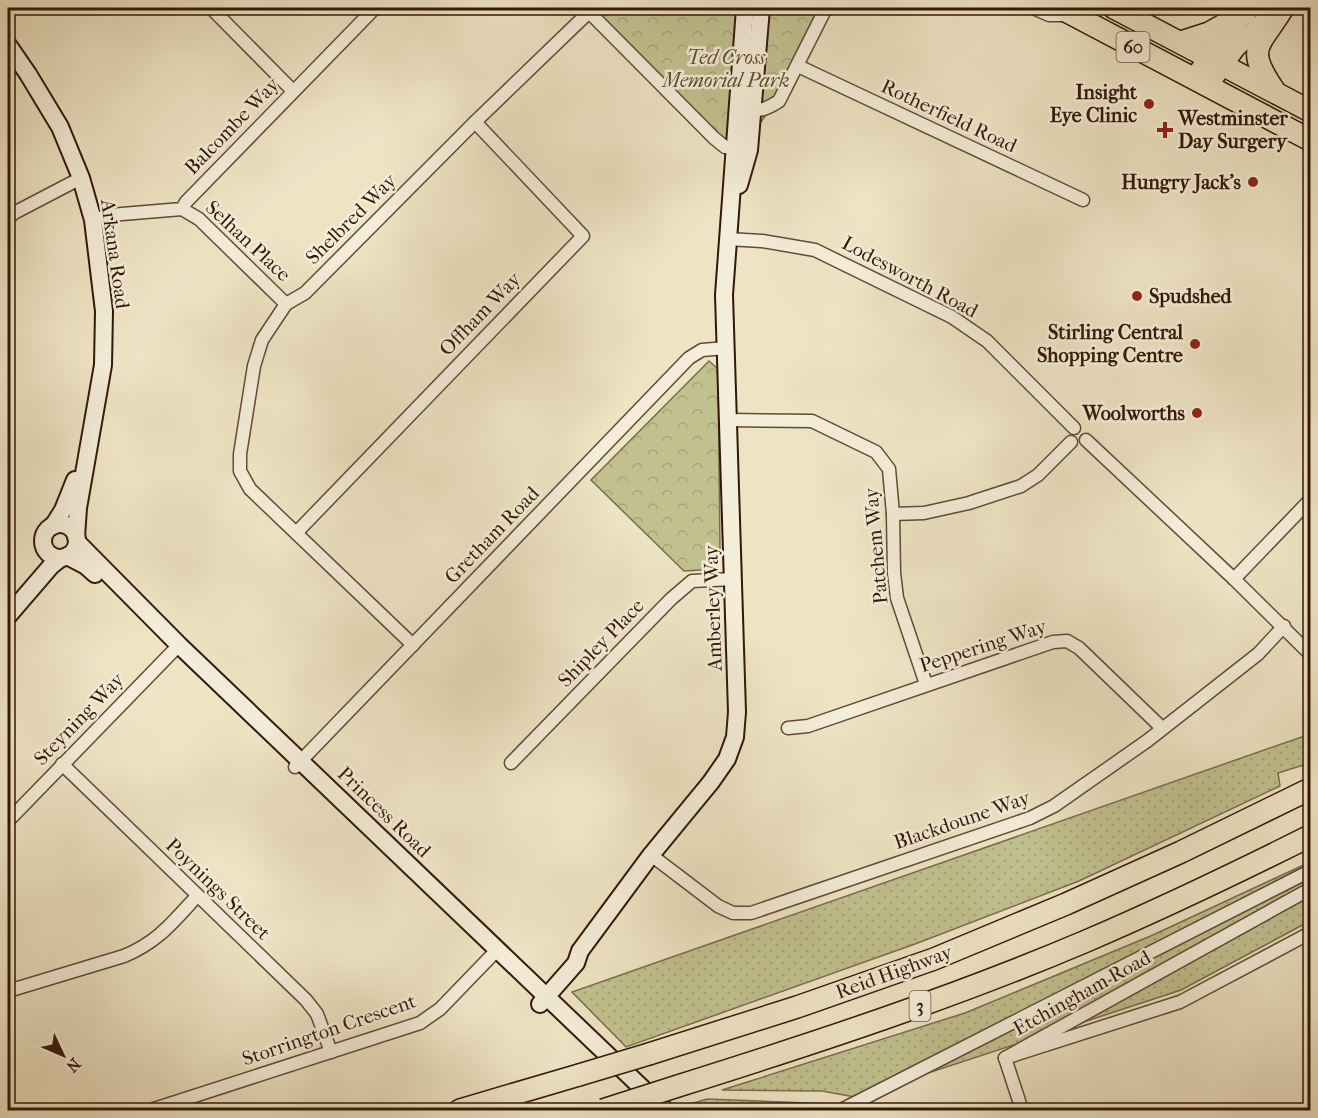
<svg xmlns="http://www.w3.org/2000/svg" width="1318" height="1118" font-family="'IM FELL French Canon',serif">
<defs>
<pattern id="grass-dots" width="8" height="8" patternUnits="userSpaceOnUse" patternTransform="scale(1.5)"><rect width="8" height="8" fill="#c1c18f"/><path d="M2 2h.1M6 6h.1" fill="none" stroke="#a6a57a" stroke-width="1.8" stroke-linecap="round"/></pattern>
<pattern id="park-crowns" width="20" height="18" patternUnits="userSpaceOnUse" patternTransform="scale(1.5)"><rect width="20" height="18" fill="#c1c18f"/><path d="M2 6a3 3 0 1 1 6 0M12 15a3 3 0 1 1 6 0" fill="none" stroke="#a6a57a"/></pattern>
</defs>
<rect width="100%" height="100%" fill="#eee4c4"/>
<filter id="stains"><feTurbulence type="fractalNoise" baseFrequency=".00333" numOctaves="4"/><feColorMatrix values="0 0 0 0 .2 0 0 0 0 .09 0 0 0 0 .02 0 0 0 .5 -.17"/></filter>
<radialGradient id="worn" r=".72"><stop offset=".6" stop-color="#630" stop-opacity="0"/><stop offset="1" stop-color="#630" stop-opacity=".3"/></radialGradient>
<g fill="url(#grass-dots)" stroke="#7a6c4c" stroke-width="1.5">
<polygon points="1310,734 1310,763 1278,773 1280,786 1079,881 915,944 626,1047 572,992"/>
<polygon points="1310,862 1310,921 1181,990 855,1097 822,1091 722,1090 965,1013 1153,935"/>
<polygon points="707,1099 835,1104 808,1110 687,1110 684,1106"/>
</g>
<g fill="url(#park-crowns)" stroke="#7a6c4c" stroke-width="1.5">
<polygon points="581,8 824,8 773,105 733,161"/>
<polygon points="709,361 718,369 720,550 701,570 684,571 591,480"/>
</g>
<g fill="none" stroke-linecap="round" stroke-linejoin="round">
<g stroke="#624a37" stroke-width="15">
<g id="street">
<polyline points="211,8 293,91"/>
<polyline points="1033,8 1049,15 1069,15"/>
<polyline points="798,66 1083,200"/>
<path d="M747,111c12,1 22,-3 32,-10l47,-93"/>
<polyline points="182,209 199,219 286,304"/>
<polyline points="8,219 14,213 81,178"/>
<polyline points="93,220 110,215 182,209 186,202 375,8"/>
<polyline points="727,239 762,241 815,250 952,317 987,341 1074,428"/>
<polyline points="729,420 812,421 876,452 889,469 893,514 894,573 897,598 926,684"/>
<polyline points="1086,440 1234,579 1310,654"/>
<polyline points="893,514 924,513 969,503 1021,486 1038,475 1071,442"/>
<polyline points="297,532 583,236 475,122"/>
<polyline points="1234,579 1310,500"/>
<polyline points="413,645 250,489 240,471 240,454 254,366 262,340 286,304 305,293 475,122 589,12 714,138 725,147 743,149"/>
<polyline points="788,728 808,726 1053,642 1067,641 1079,648 1162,728"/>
<polyline points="511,763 671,599 692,581 733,579"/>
<polyline points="62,764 306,1000 317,1014 331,1052"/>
<polyline points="295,767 689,358 702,350 726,348"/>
<polyline points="8,821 179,645"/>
<polyline points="651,855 718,906 733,913 751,913 1030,818 1054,806 1147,741 1258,654 1284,626"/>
<polyline points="1310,889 1005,1058 1180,1002 1310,933"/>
<path d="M8,991l116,-35c34,-14 49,-34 73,-60"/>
<polyline points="1005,1058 1022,1110"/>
<polyline points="151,1110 420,1023 440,1009 497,950"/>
<polyline points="841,1110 1310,871"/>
</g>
</g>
<g stroke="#341708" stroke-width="20">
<g id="secondary">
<polyline points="8,45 28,74 60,127 81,178 93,220 104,311 103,365 78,508 76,537"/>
<polyline points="739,185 749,150 761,8"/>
<circle cx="60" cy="541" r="17"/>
<polyline points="53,526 63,510 75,480"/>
<polyline points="77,542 179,645 665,1110"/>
<polyline points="67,556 86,566 95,574"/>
<polyline points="8,616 51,566 61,558"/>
<polyline points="540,1004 576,963 580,951 651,855 711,782 727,759 735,737 737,712 724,295 745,8"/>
</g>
</g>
<g stroke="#341708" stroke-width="21">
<g id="primary">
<polyline points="1194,78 1209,56 1241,18"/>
<polyline points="1208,86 1236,48 1274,11"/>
</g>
</g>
<g stroke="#341708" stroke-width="24">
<g id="highway">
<polyline points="1060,8 1310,140"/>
<polyline points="1114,8 1310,111"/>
<polyline points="1181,42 1209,33 1245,13"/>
<path d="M1274,90c-30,-44 -14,-43 9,-82"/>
<polyline points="649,1054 797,1007 934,959 1066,904 1181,852 1310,789"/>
<path d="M678,1086c137,-43 274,-88 406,-144 77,-33 152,-69 226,-106"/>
<polyline points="460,1110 579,1075"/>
</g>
</g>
<use href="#street" stroke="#f4edd9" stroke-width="12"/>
<use href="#secondary" stroke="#f4edd9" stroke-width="16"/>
<use href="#primary" stroke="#eee4c4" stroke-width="18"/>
<use href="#highway" stroke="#eee4c4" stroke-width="21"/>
<g stroke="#341708" stroke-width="24" stroke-linecap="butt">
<g id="highway-bridge">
<polyline points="579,1075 649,1054"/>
<polyline points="603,1110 678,1086"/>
</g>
</g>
<use href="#highway-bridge" stroke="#eee4c4" stroke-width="21"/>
</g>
<g fill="#8f2418" stroke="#f4edd9" stroke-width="2">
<circle cx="1149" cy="104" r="6"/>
<path d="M1162 121h6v6h6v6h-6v6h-6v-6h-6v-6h6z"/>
<circle cx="1253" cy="182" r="6"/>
<circle cx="1137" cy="296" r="6"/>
<circle cx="1195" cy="344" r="6"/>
<circle cx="1197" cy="413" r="6"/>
</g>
<g text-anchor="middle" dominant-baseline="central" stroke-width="5" stroke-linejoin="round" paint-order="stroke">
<g fill="#f4edd9" stroke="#6e5747" stroke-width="1.5">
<rect x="1116.5" y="32" width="33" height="30" rx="4.5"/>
<rect x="909.5" y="991" width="21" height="30" rx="4.5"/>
</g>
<g font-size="18" font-weight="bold" fill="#341708">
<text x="1133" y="47">60</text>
<text x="920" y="1006">3</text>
</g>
<g font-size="20" font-style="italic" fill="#5e4a30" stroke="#f4edd9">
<text x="726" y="57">Ted Cross<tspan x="726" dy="23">Memorial Park</tspan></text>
</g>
<g font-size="20" font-weight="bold" fill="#341708" stroke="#f4edd9" text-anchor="end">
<text x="1137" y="92">Insight<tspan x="1137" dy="23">Eye Clinic</tspan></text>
<text x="1178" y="118" text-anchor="start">Westminster<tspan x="1178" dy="23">Day Surgery</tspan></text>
<text x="1241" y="182">Hungry Jack's</text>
<text x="1149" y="296" text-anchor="start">Spudshed</text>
<text x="1183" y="332">Stirling Central<tspan x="1183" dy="23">Shopping Centre</tspan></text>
<text x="1185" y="413">Woolworths</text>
</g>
<g font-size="20" fill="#341708" stroke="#f4edd9">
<text transform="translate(949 116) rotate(25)">Rotherfield Road</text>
<text transform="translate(232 126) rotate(-46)">Balcombe Way</text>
<text transform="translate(351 219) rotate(-45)">Shelbred Way</text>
<text transform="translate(248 241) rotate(43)">Selhan Place</text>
<text transform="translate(115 254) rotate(82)">Arkana Road</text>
<text transform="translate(910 277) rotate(28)">Lodesworth Road</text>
<text transform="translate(480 314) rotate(-46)">Offham Way</text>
<text transform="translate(492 535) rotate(-46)">Gretham Road</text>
<text transform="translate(876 546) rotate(-95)">Patchem Way</text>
<text transform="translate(713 608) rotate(-92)">Amberley Way</text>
<text transform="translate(601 643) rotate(-46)">Shipley Place</text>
<text transform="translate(983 646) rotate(-18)">Peppering Way</text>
<text transform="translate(79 719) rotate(-46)">Steyning Way</text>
<text transform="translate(384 812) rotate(44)">Princess Road</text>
<text transform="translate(962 820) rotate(-19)">Blackdoune Way</text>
<text transform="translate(218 889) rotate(44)">Poynings Street</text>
<text transform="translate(894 972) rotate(-20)">Reid Highway</text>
<text transform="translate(1082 993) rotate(-29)">Etchingham Road</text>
<text transform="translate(329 1030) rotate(-19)">Storrington Crescent</text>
</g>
</g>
<rect width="1318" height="1118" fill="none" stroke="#eee4c4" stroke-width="30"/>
<rect x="9" y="9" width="1300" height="1100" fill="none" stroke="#341708" stroke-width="3"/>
<rect x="15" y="15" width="1288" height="1088" fill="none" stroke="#341708" stroke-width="1.5"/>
<g transform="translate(63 1055) rotate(134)" stroke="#f4edd9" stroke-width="4.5" paint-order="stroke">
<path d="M0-4.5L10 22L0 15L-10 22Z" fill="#341708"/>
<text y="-9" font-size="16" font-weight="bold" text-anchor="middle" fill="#341708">N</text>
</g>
<rect width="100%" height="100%" filter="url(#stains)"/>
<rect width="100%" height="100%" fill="url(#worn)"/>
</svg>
